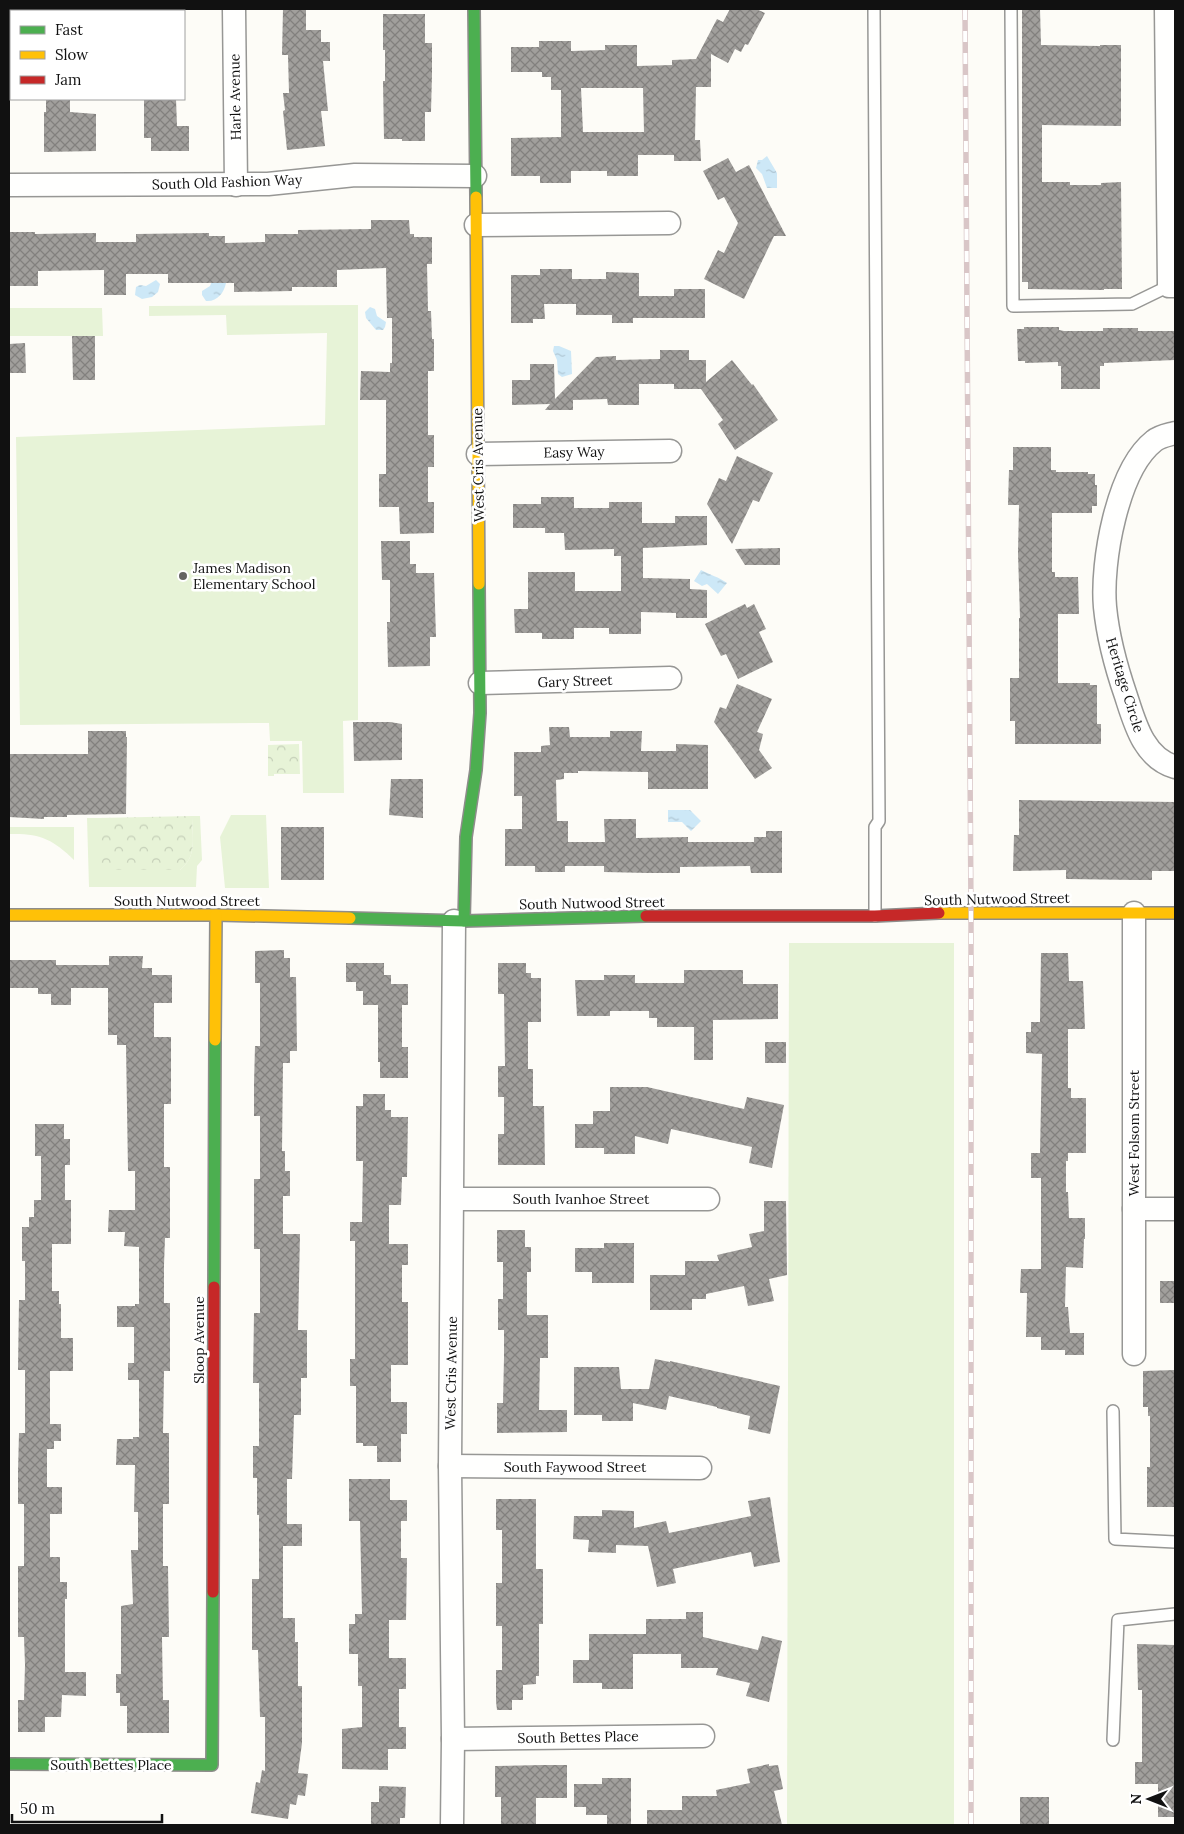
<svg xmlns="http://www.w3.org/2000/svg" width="1184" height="1834" font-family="Lora,serif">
<defs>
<pattern id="park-crowns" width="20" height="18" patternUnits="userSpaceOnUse" patternTransform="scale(1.25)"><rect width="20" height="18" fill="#e7f3d7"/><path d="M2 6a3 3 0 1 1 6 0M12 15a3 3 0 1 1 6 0" fill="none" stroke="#c5cfb8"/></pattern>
<pattern id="water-ripples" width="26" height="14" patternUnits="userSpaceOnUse" patternTransform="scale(1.25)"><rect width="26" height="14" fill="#cde8f7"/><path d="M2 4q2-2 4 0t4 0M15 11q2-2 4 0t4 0" fill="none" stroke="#afc6d3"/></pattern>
<pattern id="building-cross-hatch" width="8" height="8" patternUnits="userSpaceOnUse" patternTransform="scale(1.25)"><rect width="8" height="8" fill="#a19f9c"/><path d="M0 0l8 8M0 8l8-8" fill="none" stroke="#82807e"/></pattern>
</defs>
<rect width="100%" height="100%" fill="#fdfcf7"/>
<g fill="#e7f3d7">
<polygon points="358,305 358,720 343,721 344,793 303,793 302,741 270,741 269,723 20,725 16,437 325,425 327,333 227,335 226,315 149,316 149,306"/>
<polygon points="9,308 102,308 103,336 9,336"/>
<polygon points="231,815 266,815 269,888 225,888 220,837"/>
<path d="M192,816h8l2,44 -5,6 -1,21h-107l-2,-69h12v49l81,3c18,-14 12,-33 12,-54z"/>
<path d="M9,827h65v33c-21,-21 -35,-27 -65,-26z"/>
<polygon points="789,943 954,943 954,1825 787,1825"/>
</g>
<g fill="url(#park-crowns)">
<polygon points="299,744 300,774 274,774 274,776 268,776 268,745"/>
<path d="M192,816c0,21 6,40 -12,54h-78l-3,-3v-49z"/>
</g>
<g fill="url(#water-ripples)">
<polygon points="767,156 777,173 777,188 767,188 762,174 756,168 758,160 762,160"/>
<polygon points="156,280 160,284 158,292 152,297 142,299 135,295 136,287 140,285 146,286"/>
<path d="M212,281l14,2c-2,10 -9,19 -20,18l-4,-6v-4l8,-5z"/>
<polygon points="370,307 375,309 377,316 386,322 385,327 383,330 376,330 366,318 365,312"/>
<polygon points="554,346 559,346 571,351 572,374 562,377 558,374 557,360 553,351"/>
<path d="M701,570c9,5 18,7 26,13l-9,11 -11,-10 -5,2 -8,-5z"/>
<polygon points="668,810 690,810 701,821 691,831 682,822 668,822"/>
</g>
<g fill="url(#building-cross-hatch)" fill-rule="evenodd">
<polygon points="283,9 306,9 306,30 321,30 321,42 330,42 330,61 323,61 328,111 321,111 325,146 287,150 283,111 285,110 283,93 289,93 288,55 282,55"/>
<path d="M730,9h26l9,4 -17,32 -3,-1 -4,8 -6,-3 -7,14 -17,-9v33h-15l-1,53h5l1,21h-27v-6h-36v21h-31v-5h-36v12h-31v-7h-29v-38l50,-1v-47h-10v-13h-9v-5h-31v-25h28v-6h32v10l34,-1v-5h32v21l35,-1v-5l24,-1 21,-40 6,3zM581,88h62l1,44h-61z"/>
<polygon points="1022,9 1040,9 1041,45 1100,46 1100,45 1121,45 1121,126 1042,125 1042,182 1070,182 1070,185 1101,185 1101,183 1121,182 1122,289 1104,289 1104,290 1028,289 1028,282 1022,282"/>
<polygon points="383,14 425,14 425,43 432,43 432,74 431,112 425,112 425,141 402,141 402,139 384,139 383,81 385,81 385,50 383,50"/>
<polygon points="46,99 70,99 70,112 96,114 96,151 44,152 44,112 46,112"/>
<polygon points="144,99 176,99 177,126 189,126 189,151 151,151 151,138 144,138"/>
<polygon points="728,158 736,172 749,165 786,236 774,236 744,299 704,279 718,250 724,253 738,223 724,197 718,200 703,171"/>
<polygon points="371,220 409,220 410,234 414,234 414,237 432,237 432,264 427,264 428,311 431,311 432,339 434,339 434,371 428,371 428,435 434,435 434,467 428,467 428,502 434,502 434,533 400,534 399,507 379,507 379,474 386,474 386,400 360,400 361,371 390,372 390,363 392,363 392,318 387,318 386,268 337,270 337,287 292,287 292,291 234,292 234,283 168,283 168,274 126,274 126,295 104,295 104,270 38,271 38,286 9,286 9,232 35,232 35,234 96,233 96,242 136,242 136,234 209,233 209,236 225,236 225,243 265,242 265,234 298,234 298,230 371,229"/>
<polygon points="540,269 572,269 572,279 606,279 606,272 639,273 639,296 674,296 674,289 705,289 705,318 633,318 633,323 612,323 612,315 576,315 576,304 544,304 545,319 533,319 533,323 511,323 511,275 540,275"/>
<polygon points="1024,327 1059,327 1059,330 1064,331 1103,331 1103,328 1138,328 1138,331 1175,331 1175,360 1104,363 1104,366 1100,366 1100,389 1061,389 1061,366 1058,366 1058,362 1025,363 1025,361 1018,361 1017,329 1024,329"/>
<polygon points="72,336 95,336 95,380 73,380"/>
<polygon points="25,343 26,373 9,373 9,344"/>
<polygon points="660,350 689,350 689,360 706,360 706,382 732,360 752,385 753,384 778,420 735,450 718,424 723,420 701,389 674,389 674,384 639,384 639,405 608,405 607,399 573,400 573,410 545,410 550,404 512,405 512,380 530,380 530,364 554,364 555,399 596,357 616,356 616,360 660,359"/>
<polygon points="1013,447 1051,447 1051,470 1056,470 1056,472 1088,472 1088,474 1095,474 1095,485 1097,485 1097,506 1092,506 1092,513 1052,513 1052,572 1055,572 1055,577 1078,577 1079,614 1058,614 1058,683 1090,683 1090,685 1097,685 1097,724 1101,724 1101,744 1015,744 1015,721 1010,721 1010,678 1019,678 1019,618 1020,618 1018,553 1019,505 1008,505 1009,470 1013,470"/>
<polygon points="737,456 773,473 759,502 753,500 732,544 707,504 719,478 726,481"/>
<polygon points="541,497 574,497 574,508 609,508 609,502 642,502 642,523 675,523 675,516 707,516 707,545 643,548 643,578 690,579 690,589 707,590 707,618 676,618 676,613 641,612 641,634 609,634 609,628 574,628 574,639 542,639 542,633 515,633 514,609 528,609 528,572 575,572 575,591 621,591 621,556 614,556 614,549 565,550 564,533 545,533 545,528 513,528 513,504 541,504"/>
<polygon points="381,541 410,541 410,564 416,564 416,573 434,573 436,637 430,637 430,666 388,667 387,622 390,622 390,580 382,580"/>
<polygon points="780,548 780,565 745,565 735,549"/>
<polygon points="745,604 747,608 754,604 766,629 759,632 773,662 738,679 726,654 721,656 705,624"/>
<polygon points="737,684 772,699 757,732 763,734 759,750 772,768 755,779 714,722 720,707 726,709"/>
<polygon points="353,722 390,722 402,724 402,760 354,761"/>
<polygon points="549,727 569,727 570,737 610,737 610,731 642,731 641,751 676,751 676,744 708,745 708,789 648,789 648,772 578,771 578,773 564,773 564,779 556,780 557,821 568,821 568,842 605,842 604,819 636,819 636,838 688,837 688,842 754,842 754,837 766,837 766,831 782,831 782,873 751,873 750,866 680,867 680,873 648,873 604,872 604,866 565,866 565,872 535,872 535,866 505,866 505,829 522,829 522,796 514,796 514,752 541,752 541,746 550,745"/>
<polygon points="88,731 126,731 126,737 127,737 126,814 67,815 67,817 44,817 44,819 9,817 9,754 88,754"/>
<polygon points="391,779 423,779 423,818 389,815"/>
<polygon points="1019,800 1175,802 1175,871 1152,871 1152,880 1135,880 1066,879 1066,870 1013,871 1014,835 1019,835"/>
<rect x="281" y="827" width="43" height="53"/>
<polygon points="284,950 284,958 290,958 290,977 296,977 297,1051 290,1051 290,1063 283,1063 282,1151 285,1151 285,1171 290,1171 290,1196 283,1196 283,1234 300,1234 298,1330 307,1330 307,1378 301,1378 301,1415 294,1415 292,1479 287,1479 287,1524 302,1524 302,1546 283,1546 283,1618 295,1618 295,1642 298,1642 298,1686 302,1686 302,1743 298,1773 308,1774 305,1796 298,1795 296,1805 290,1804 288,1819 251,1813 256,1782 260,1783 262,1770 265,1771 265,1717 260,1717 258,1650 252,1650 252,1579 259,1579 259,1515 257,1515 257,1478 253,1478 253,1446 259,1446 259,1383 253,1383 254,1313 260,1313 260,1249 254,1249 254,1179 260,1179 260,1116 254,1116 254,1084 255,1046 260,1046 260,983 255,983 255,951"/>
<polygon points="1041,953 1068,953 1069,981 1083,981 1085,1029 1068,1029 1068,1088 1071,1088 1071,1098 1086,1098 1086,1153 1068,1153 1068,1161 1066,1161 1066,1192 1068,1192 1069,1218 1085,1218 1085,1239 1084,1239 1083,1268 1066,1267 1065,1307 1068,1307 1070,1333 1084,1333 1084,1355 1065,1355 1065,1350 1041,1350 1041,1337 1026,1337 1027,1293 1020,1293 1021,1269 1041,1269 1041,1178 1031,1178 1031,1153 1040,1153 1042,1054 1026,1053 1026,1032 1031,1032 1031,1022 1040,1022"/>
<polygon points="109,956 143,956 142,968 152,968 152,975 172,975 172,1003 154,1003 154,1037 171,1037 171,1104 164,1104 164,1167 170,1167 170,1238 165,1238 164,1265 164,1303 170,1303 170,1371 164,1371 163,1433 169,1433 169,1504 163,1504 163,1566 168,1566 169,1637 162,1637 163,1700 169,1700 169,1733 127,1733 127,1706 120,1706 120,1693 116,1693 116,1674 121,1674 121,1606 133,1604 131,1550 138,1550 138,1512 134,1512 135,1465 116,1465 117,1439 133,1439 133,1437 139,1437 139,1380 128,1380 128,1363 134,1363 134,1327 117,1327 117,1306 135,1306 135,1304 139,1304 139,1247 124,1246 125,1232 108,1232 109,1210 135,1210 135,1171 128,1171 126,1045 117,1045 117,1035 108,1035 108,988 71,988 71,1005 51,1005 51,994 38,994 38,988 9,988 9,960 56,960 56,965 109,965"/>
<polygon points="346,963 384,963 384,975 391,975 391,984 408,984 408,1005 402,1005 402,1047 408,1047 408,1078 380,1078 380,1062 378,1062 378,1005 363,1005 363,991 356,991 356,982 346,982"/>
<polygon points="498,963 526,963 526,973 531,973 531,978 541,978 541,1022 528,1022 528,1069 533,1069 533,1106 544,1106 545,1165 498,1165 498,1134 504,1134 504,1097 498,1097 498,1066 505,1066 504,994 498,994"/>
<polygon points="684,970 743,970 743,984 778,984 778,1019 713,1020 713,1060 694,1060 694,1027 657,1027 657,1018 649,1018 649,1011 610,1011 610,1016 577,1016 575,980 604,980 604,975 635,975 635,983 684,983"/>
<rect x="765" y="1042" width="21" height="21"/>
<polygon points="610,1087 647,1087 744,1109 747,1097 784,1105 772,1168 749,1163 752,1147 671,1129 668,1144 635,1136 635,1154 604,1154 604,1148 575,1148 575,1124 593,1124 593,1111 610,1111"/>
<polygon points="363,1094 385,1094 385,1110 391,1110 391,1117 408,1117 407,1177 402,1177 401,1205 389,1205 389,1244 408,1244 408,1265 402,1265 402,1302 408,1302 408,1365 391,1365 391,1402 407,1402 407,1434 401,1434 401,1462 377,1462 377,1446 363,1446 363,1443 356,1443 356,1386 350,1386 350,1359 355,1359 355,1241 350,1241 350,1222 362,1222 363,1161 356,1161 356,1106 363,1106"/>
<polygon points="35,1124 64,1124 64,1139 70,1139 70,1165 65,1165 65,1200 71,1200 71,1244 52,1244 52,1291 59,1291 59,1304 61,1304 61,1338 73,1338 73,1371 50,1371 50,1424 61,1424 61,1441 54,1441 54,1449 47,1449 47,1487 62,1487 62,1514 50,1514 50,1557 60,1557 60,1582 67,1582 67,1599 65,1599 65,1672 86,1672 86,1696 62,1695 61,1717 45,1717 45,1732 18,1732 18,1700 24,1700 25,1665 24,1637 18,1637 18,1566 24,1566 24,1504 18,1504 18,1472 19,1433 25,1433 25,1370 18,1370 19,1300 25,1300 25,1261 22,1261 22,1227 29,1227 29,1217 34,1217 34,1200 41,1200 41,1156 35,1156"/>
<polygon points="764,1201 786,1201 787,1275 769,1279 774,1301 748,1306 744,1286 706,1294 706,1299 692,1299 692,1310 650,1310 650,1275 685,1275 685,1261 719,1261 717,1255 752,1247 749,1234 764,1231"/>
<polygon points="497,1230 525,1230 525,1247 531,1247 531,1272 527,1272 527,1315 548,1315 548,1358 540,1358 539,1410 567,1410 567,1432 497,1433 497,1403 503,1403 504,1358 504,1330 498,1330 498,1299 503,1299 503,1262 497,1262"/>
<polygon points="604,1243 634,1243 634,1283 592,1283 592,1272 575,1272 575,1248 604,1248"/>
<rect x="1160" y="1281" width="15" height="22"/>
<polygon points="655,1359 670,1362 670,1361 780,1386 770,1434 748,1429 750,1416 717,1408 717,1407 669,1396 666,1410 633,1403 633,1421 602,1421 602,1415 574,1415 574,1367 619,1367 621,1389 649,1389"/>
<polygon points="1175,1370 1175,1507 1147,1507 1147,1467 1150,1467 1150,1416 1148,1416 1148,1407 1143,1407 1143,1371"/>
<polygon points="349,1479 390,1479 390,1500 407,1500 407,1521 401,1521 401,1558 407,1558 406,1620 389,1620 389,1658 406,1658 406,1689 399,1689 399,1727 406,1727 406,1749 388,1749 388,1770 342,1769 342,1729 362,1727 362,1686 358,1686 358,1654 349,1654 349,1624 355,1624 355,1614 362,1614 360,1521 349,1521"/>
<polygon points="770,1497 780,1562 754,1567 751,1552 673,1569 676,1583 657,1587 648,1546 616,1545 616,1553 588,1552 589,1540 573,1539 574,1516 602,1516 602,1510 634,1511 634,1528 666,1521 669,1533 751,1516 748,1501"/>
<polygon points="496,1499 536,1499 536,1569 543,1569 543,1624 539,1624 539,1676 536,1676 536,1684 523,1685 523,1700 512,1700 512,1710 497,1710 496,1701 496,1670 502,1670 502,1626 496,1626 496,1583 502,1583 502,1530 496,1530"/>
<polygon points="686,1612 703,1612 703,1637 758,1650 762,1636 782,1641 769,1702 746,1696 750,1683 716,1675 718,1668 681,1668 681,1654 633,1654 633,1689 602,1689 602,1683 573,1683 573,1660 589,1660 589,1634 646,1634 646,1619 686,1619"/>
<polygon points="1137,1644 1175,1645 1175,1817 1158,1817 1158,1784 1135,1784 1135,1762 1142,1762 1142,1690 1138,1690"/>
<polygon points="769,1764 769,1766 778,1765 783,1789 774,1791 782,1825 647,1825 647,1810 682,1810 682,1796 717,1796 716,1790 750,1783 747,1769"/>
<polygon points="543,1765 567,1765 567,1798 536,1798 536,1825 501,1825 501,1797 495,1797 495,1766"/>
<polygon points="602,1778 631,1778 631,1824 607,1824 607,1815 586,1815 586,1807 574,1807 574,1784 602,1784"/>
<polygon points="379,1786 406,1787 405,1818 400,1818 400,1825 371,1825 371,1802 379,1802"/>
<rect x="1020" y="1797" width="29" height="28"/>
</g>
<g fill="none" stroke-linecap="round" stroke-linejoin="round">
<g stroke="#979795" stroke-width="14">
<g id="lane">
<polyline points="874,9 879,821 875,827 875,916"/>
<polyline points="1011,9 1013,306 1132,304 1169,286"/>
<polyline points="1113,1411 1115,1539 1175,1542"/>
<polyline points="1113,1740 1118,1620 1175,1614"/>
</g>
</g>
<g stroke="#979795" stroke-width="25">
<g id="street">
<polyline points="234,9 236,185"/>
<polyline points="1166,9 1169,286 1175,286"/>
<polyline points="9,185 268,184 355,175 475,176"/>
<polyline points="476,225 669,223"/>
<path d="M1175,433c-7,2 -15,3 -21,8 -37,29 -53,122 -49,166 3,31 11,60 21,89 9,28 18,62 49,71"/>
<polyline points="478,454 670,451"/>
<polyline points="480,683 670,678"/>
<polyline points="1134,913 1134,1354"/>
<polyline points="453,1199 708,1199"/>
<polyline points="1134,1209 1175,1209"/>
<polyline points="450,1466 700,1468"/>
<polyline points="453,1739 703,1736"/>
<polyline points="452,1825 453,1739 450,1466 454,921"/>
</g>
</g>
<g stroke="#8e8d8b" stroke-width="14">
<g id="fast">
<polyline points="474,9 476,197"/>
<polyline points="350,918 464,921 646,916"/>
<polyline points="464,921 466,837 476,770 480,713 479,584"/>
<polyline points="214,1287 215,1040"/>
<polyline points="9,1764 212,1765 213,1592"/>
</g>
</g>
<g stroke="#8e8d8b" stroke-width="14">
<g id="slow">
<polyline points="476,197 479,584"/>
<polyline points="939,913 1175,913"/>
<polyline points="9,915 216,915 350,918"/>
<polyline points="215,1040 216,915"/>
</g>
</g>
<g stroke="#8e8d8b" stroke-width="14">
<g id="jam">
<polyline points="646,916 875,916 939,913"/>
<polyline points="213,1592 214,1287"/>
</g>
</g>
<use href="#lane" stroke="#fffffe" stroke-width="11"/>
<use href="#street" stroke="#fffffe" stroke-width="22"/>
<use href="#fast" stroke="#4caf50" stroke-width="11"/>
<use href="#slow" stroke="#ffc107" stroke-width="11"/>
<use href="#jam" stroke="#c62828" stroke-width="11"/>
<g stroke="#d9c6c7" stroke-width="5.5">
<polyline id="rail" points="965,9 971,913 971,1825"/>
</g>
<use href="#rail" stroke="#fff" stroke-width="4" stroke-dasharray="11" stroke-linecap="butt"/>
</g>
<circle fill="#646362" stroke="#fff" stroke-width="2" cx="183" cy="576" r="5"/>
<g text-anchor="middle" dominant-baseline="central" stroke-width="5" stroke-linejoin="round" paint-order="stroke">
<g font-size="14" fill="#111" stroke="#fff">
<text transform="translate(235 97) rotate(-91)">Harle Avenue</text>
<text transform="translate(227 182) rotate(-2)">South Old Fashion Way</text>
<text transform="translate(574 452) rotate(-1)">Easy Way</text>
<text transform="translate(478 465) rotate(-91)">West Cris Avenue</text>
<text transform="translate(575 681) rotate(-2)">Gary Street</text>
<text transform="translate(1125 685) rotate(73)">Heritage Circle</text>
<text transform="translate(997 899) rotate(-1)">South Nutwood Street</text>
<text x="187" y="901">South Nutwood Street</text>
<text transform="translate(592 903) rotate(-1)">South Nutwood Street</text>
<text transform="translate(1134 1133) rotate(-90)">West Folsom Street</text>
<text x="581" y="1199">South Ivanhoe Street</text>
<text transform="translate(199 1340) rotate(-90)">Sloop Avenue</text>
<text transform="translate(451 1373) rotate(-89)">West Cris Avenue</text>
<text x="575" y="1467">South Faywood Street</text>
<text transform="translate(578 1737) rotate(-1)">South Bettes Place</text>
<text x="111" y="1765">South Bettes Place</text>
</g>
<g font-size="14" fill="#111" stroke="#fff" text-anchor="start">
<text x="193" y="568">James Madison<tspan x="193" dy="16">Elementary School</tspan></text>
</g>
</g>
<rect width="1184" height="1834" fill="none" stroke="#111111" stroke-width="20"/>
<rect x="10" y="10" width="175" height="90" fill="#ffffff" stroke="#a0a0a0"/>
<rect x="20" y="26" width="25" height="8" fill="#4caf50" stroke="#a0a0a0"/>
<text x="55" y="35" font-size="15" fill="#111111">Fast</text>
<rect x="20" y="51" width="25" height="8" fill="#ffc107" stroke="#a0a0a0"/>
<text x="55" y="60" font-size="15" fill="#111111">Slow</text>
<rect x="20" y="76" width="25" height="8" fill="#c62828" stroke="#a0a0a0"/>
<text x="55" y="85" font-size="15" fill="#111111">Jam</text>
<g transform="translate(1149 1799) rotate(270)" stroke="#ffffff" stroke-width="4" paint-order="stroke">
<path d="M0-4L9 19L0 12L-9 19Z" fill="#111111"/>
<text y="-8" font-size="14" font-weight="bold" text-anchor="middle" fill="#111111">N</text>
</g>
<path d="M12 1814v8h150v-8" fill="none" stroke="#111111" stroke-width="2.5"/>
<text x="20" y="1814" font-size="15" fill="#111111" stroke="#ffffff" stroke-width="4" paint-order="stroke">50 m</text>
</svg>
